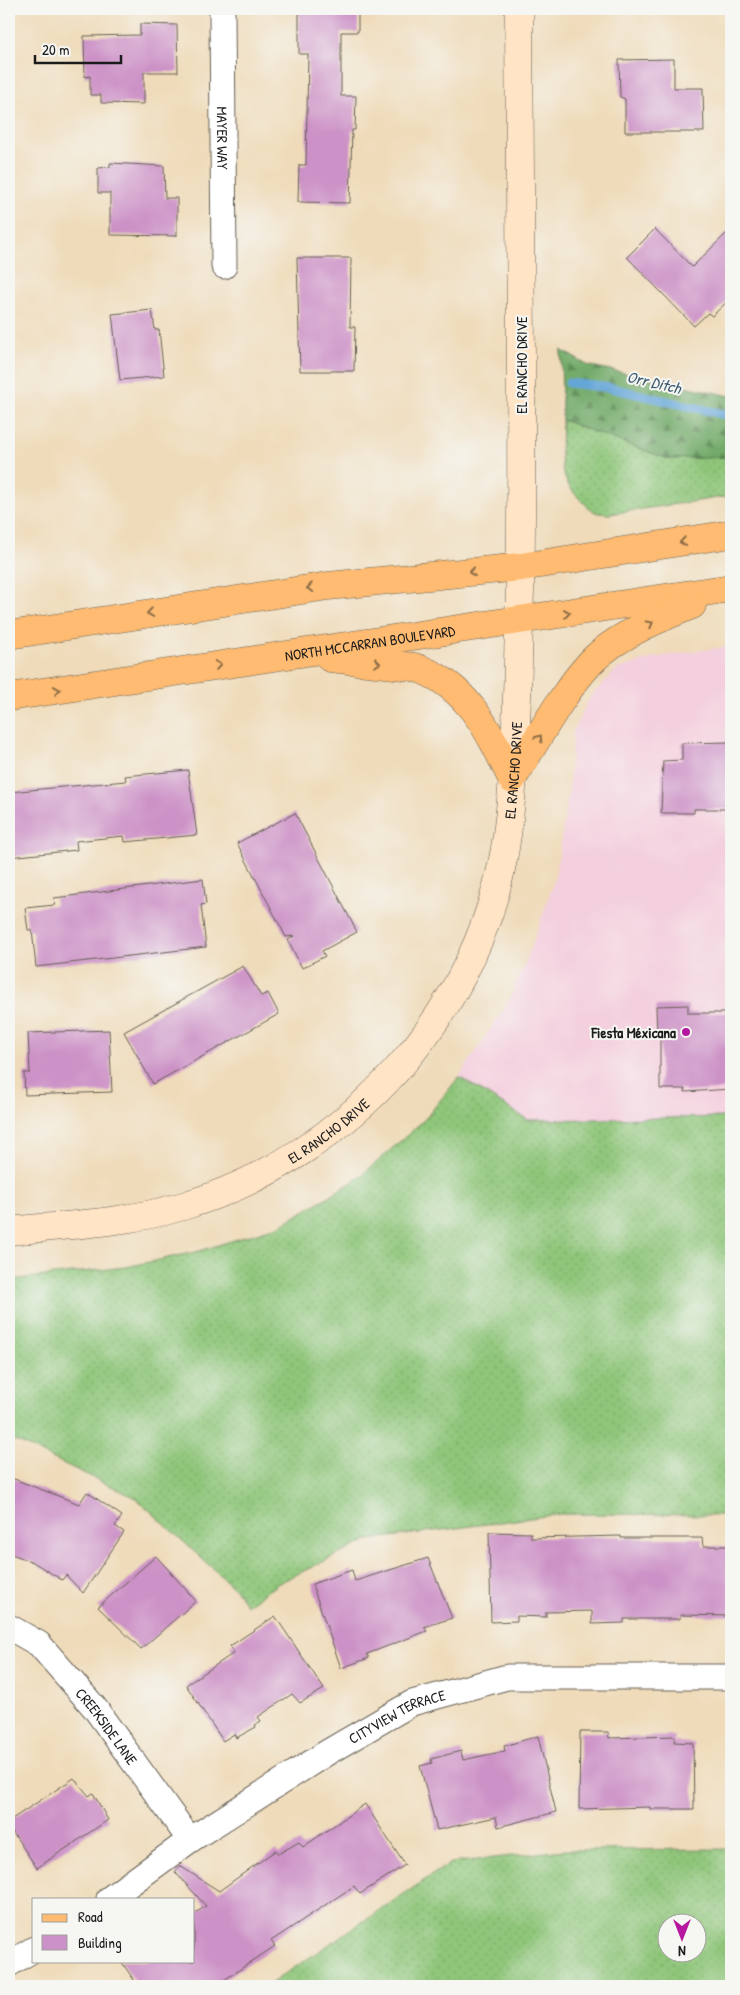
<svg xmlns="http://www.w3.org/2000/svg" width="740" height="1995" font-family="'Patrick Hand',sans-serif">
<defs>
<pattern id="grass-dots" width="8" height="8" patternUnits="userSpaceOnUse" patternTransform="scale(1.25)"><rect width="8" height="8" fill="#8fc67a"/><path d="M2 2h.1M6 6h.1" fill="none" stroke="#7baa69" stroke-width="1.8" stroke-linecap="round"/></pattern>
<pattern id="forest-firs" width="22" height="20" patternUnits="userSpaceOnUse" patternTransform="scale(1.25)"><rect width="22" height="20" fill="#73ab6a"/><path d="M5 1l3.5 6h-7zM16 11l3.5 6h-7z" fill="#5e8a56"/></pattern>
</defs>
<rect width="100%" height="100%" fill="#f6f6f2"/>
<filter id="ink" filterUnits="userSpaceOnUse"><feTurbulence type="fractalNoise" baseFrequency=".02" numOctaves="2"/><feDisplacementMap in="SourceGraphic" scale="10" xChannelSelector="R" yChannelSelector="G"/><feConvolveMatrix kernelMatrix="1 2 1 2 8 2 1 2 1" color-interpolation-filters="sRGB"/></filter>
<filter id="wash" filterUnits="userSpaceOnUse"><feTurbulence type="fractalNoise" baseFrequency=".0096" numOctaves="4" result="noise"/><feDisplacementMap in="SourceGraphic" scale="20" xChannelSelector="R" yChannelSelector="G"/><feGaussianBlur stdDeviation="1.12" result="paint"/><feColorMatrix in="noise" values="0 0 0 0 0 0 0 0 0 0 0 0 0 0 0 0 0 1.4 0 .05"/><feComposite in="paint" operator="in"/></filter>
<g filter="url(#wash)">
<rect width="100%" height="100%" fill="#efdbba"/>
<polygon fill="#f4cfde" points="731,646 731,1117 528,1120 459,1077 509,1001 532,946 555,878 568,796 573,731 590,697 617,669 657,657"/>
<g fill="url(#grass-dots)" stroke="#56714b" fill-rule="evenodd">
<path d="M562,420l106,39 63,-2v39l-122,18c-16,-1 -15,-2 -26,-12 -29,-26 -21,-46 -21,-82z"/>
<polygon points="459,1077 528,1120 731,1117 731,1515 560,1514 368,1540 279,1583 247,1605 235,1589 136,1498 18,1442 9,1441 9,1280 126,1267 196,1252 279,1226 359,1178 425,1119"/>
<path d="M731,1849v137h-464l183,-123 114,-13zM668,1922h30v30h-30z"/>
</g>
<polygon fill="url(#forest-firs)" stroke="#486443" points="561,350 587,365 731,396 731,457 668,459 562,420"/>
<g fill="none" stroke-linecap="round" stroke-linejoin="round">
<polyline stroke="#65a6d8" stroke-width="9" points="569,383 611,388 731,416"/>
</g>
<g id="blocks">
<g fill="#cc91c6">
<polygon points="299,9 358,9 358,32 341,32 341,96 356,96 355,130 352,130 350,203 298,202 299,165 306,165 308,54 299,54"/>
<polygon points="140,24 177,25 178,72 144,72 144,104 101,103 101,95 90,95 90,76 85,77 84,36 140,35"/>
<polygon points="674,59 674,88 703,88 704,132 625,132 625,99 620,97 619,60"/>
<polygon points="110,163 164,166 165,198 177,198 177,236 110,235 110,193 98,193 98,168 110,167"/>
<polygon points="655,229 692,267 731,229 731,298 712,316 708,313 694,326 627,257"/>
<polygon points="297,258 351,258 350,327 355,327 354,371 300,371"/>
<polygon points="152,310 155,330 159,330 164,376 120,380 112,314"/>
<polygon points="731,742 731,809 694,809 694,813 661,813 663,761 682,760 682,743"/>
<polygon points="188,770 197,835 125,842 124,836 76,841 77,850 9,857 9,792 126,781 125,776"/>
<polygon points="295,813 357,932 322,951 325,956 302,968 288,940 294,936 286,937 237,843"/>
<polygon points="203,879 206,904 201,905 206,947 36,967 32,930 28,930 25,908 55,905 54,898"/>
<polygon points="243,966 261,996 268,993 279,1014 153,1084 124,1032"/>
<polygon points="688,1005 688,1013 731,1013 731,1089 685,1092 685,1089 660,1089 660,1037 657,1037 656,1006"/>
<polygon points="109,1030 112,1092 25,1095 24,1073 30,1073 28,1033"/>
<polygon points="9,1477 79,1504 87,1492 122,1516 115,1526 124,1532 83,1593 66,1575 62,1580 33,1562 9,1553"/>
<polygon points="489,1532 531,1533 531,1538 621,1536 621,1538 702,1538 703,1546 731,1546 731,1616 680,1615 680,1619 624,1619 624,1623 592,1624 592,1611 546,1612 546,1617 517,1616 517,1621 491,1622"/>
<polygon points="156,1556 196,1601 141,1649 98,1607"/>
<polygon points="428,1558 452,1618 424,1627 427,1631 367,1654 369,1658 341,1668 312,1584 352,1570 355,1581"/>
<polygon points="275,1616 324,1689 300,1703 292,1694 258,1717 261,1721 255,1725 256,1727 236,1738 234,1734 223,1741 186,1685 234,1653 230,1646"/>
<polygon points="580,1732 608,1732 609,1738 675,1736 674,1742 693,1743 694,1809 650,1809 650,1807 579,1809"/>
<polygon points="538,1736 556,1812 498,1827 496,1817 437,1830 420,1766 432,1763 431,1759 461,1751 463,1760 505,1751 504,1746"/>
<polygon points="74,1778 89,1796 93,1793 108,1820 37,1868 9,1827 9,1821"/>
<polygon points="365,1804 405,1865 360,1894 354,1886 271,1941 275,1946 215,1986 138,1986 121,1961 194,1961 194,1914 206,1906 175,1872 180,1866 219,1891 276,1850 278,1854 299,1842 303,1847"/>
</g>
</g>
</g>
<g filter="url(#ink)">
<use href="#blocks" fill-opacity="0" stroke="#665f53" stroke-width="1"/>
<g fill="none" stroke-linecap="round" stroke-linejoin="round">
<g stroke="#665f53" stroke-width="27">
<g id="street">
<path id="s1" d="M222,9l2,257"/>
<path id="s2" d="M9,1627l30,17 55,63 96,133"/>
<path id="s3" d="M109,1899l81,-59 138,-88 84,-49 95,-26h224"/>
<polyline points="9,1964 34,1949"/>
</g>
</g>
<g stroke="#665f53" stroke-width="29">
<g id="secondary">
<path id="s4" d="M9,1231c58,-6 118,-8 174,-25 167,-49 301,-197 324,-371 11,-81 10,-163 13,-244 2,-77 1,-154 1,-230 -1,-117 -1,-235 -2,-352"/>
</g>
</g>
<g stroke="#665f53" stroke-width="29">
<g id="primary">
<polyline points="9,635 328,586 521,567 731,534"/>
<path d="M330,658l84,9c53,16 76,66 98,112"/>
<path id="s5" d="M9,697l722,-109"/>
<path d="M512,779c26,-39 48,-84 80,-118 24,-25 68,-43 100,-56"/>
</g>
</g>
<use href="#street" stroke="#fff" stroke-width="25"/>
<use href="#secondary" stroke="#ffe4c6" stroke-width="28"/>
<use href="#primary" stroke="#febb71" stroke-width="28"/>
</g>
<defs><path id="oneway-chevron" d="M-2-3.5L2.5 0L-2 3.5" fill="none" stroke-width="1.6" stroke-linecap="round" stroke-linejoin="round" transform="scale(1.25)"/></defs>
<g stroke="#8d6c46">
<use href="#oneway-chevron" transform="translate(683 542) rotate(171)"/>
<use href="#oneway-chevron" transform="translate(472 572) rotate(174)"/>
<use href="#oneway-chevron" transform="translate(310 588) rotate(171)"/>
<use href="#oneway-chevron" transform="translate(150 613) rotate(171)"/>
<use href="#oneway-chevron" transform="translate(567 613) rotate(-8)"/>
<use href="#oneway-chevron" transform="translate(650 624) rotate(-30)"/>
<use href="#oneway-chevron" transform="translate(377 663) rotate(7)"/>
<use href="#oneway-chevron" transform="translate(218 665) rotate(-9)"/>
<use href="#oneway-chevron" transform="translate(57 690) rotate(-9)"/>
<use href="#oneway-chevron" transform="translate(539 738) rotate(-57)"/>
</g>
</g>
<circle fill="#b5179e" stroke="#f6f6f2" stroke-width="2" cx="686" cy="1032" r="5"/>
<g text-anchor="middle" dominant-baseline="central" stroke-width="4" stroke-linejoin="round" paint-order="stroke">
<g font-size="15" fill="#1c1c1c" stroke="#f6f6f2">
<text stroke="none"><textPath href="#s1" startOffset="129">MAYER WAY</textPath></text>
<text transform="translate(521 365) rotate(-90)">EL RANCHO DRIVE</text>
<text stroke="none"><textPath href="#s5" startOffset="365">NORTH MCCARRAN BOULEVARD</textPath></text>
<text stroke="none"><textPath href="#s4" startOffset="761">EL RANCHO DRIVE</textPath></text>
<text stroke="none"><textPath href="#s4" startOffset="341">EL RANCHO DRIVE</textPath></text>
<text stroke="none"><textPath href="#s3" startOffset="342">CITYVIEW TERRACE</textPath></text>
<text stroke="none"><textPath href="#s2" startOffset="141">CREEKSIDE LANE</textPath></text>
</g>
<g font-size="15" font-weight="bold" fill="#1c1c1c" stroke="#f6f6f2" text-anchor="end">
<text x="676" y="1032">Fiesta Méxicana</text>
</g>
<g font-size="16" font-style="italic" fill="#3d5a71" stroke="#f6f6f2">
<text transform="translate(654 382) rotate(13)">Orr Ditch</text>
</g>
</g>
<rect width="740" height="1995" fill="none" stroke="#f6f6f2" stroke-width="30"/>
<rect x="32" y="1898" width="162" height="65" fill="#f6f6f2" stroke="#9f9f9c"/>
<rect x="42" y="1914" width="25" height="8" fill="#febb71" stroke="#9f9f9c"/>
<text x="78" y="1922" font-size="15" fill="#1c1c1c">Road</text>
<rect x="42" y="1935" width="25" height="15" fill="#cc91c6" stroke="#9f9f9c"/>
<text x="78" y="1948" font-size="15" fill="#1c1c1c">Building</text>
<g transform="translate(682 1938) rotate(180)"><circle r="24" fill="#f6f6f2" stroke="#9f9f9c"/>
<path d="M0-4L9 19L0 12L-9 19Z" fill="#b5179e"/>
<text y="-8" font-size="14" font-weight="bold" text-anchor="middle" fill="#1c1c1c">N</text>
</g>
<path d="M35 55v8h86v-8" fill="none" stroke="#1c1c1c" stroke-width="2.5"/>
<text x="42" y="55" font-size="15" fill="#1c1c1c" stroke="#f6f6f2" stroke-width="4" paint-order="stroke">20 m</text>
</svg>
